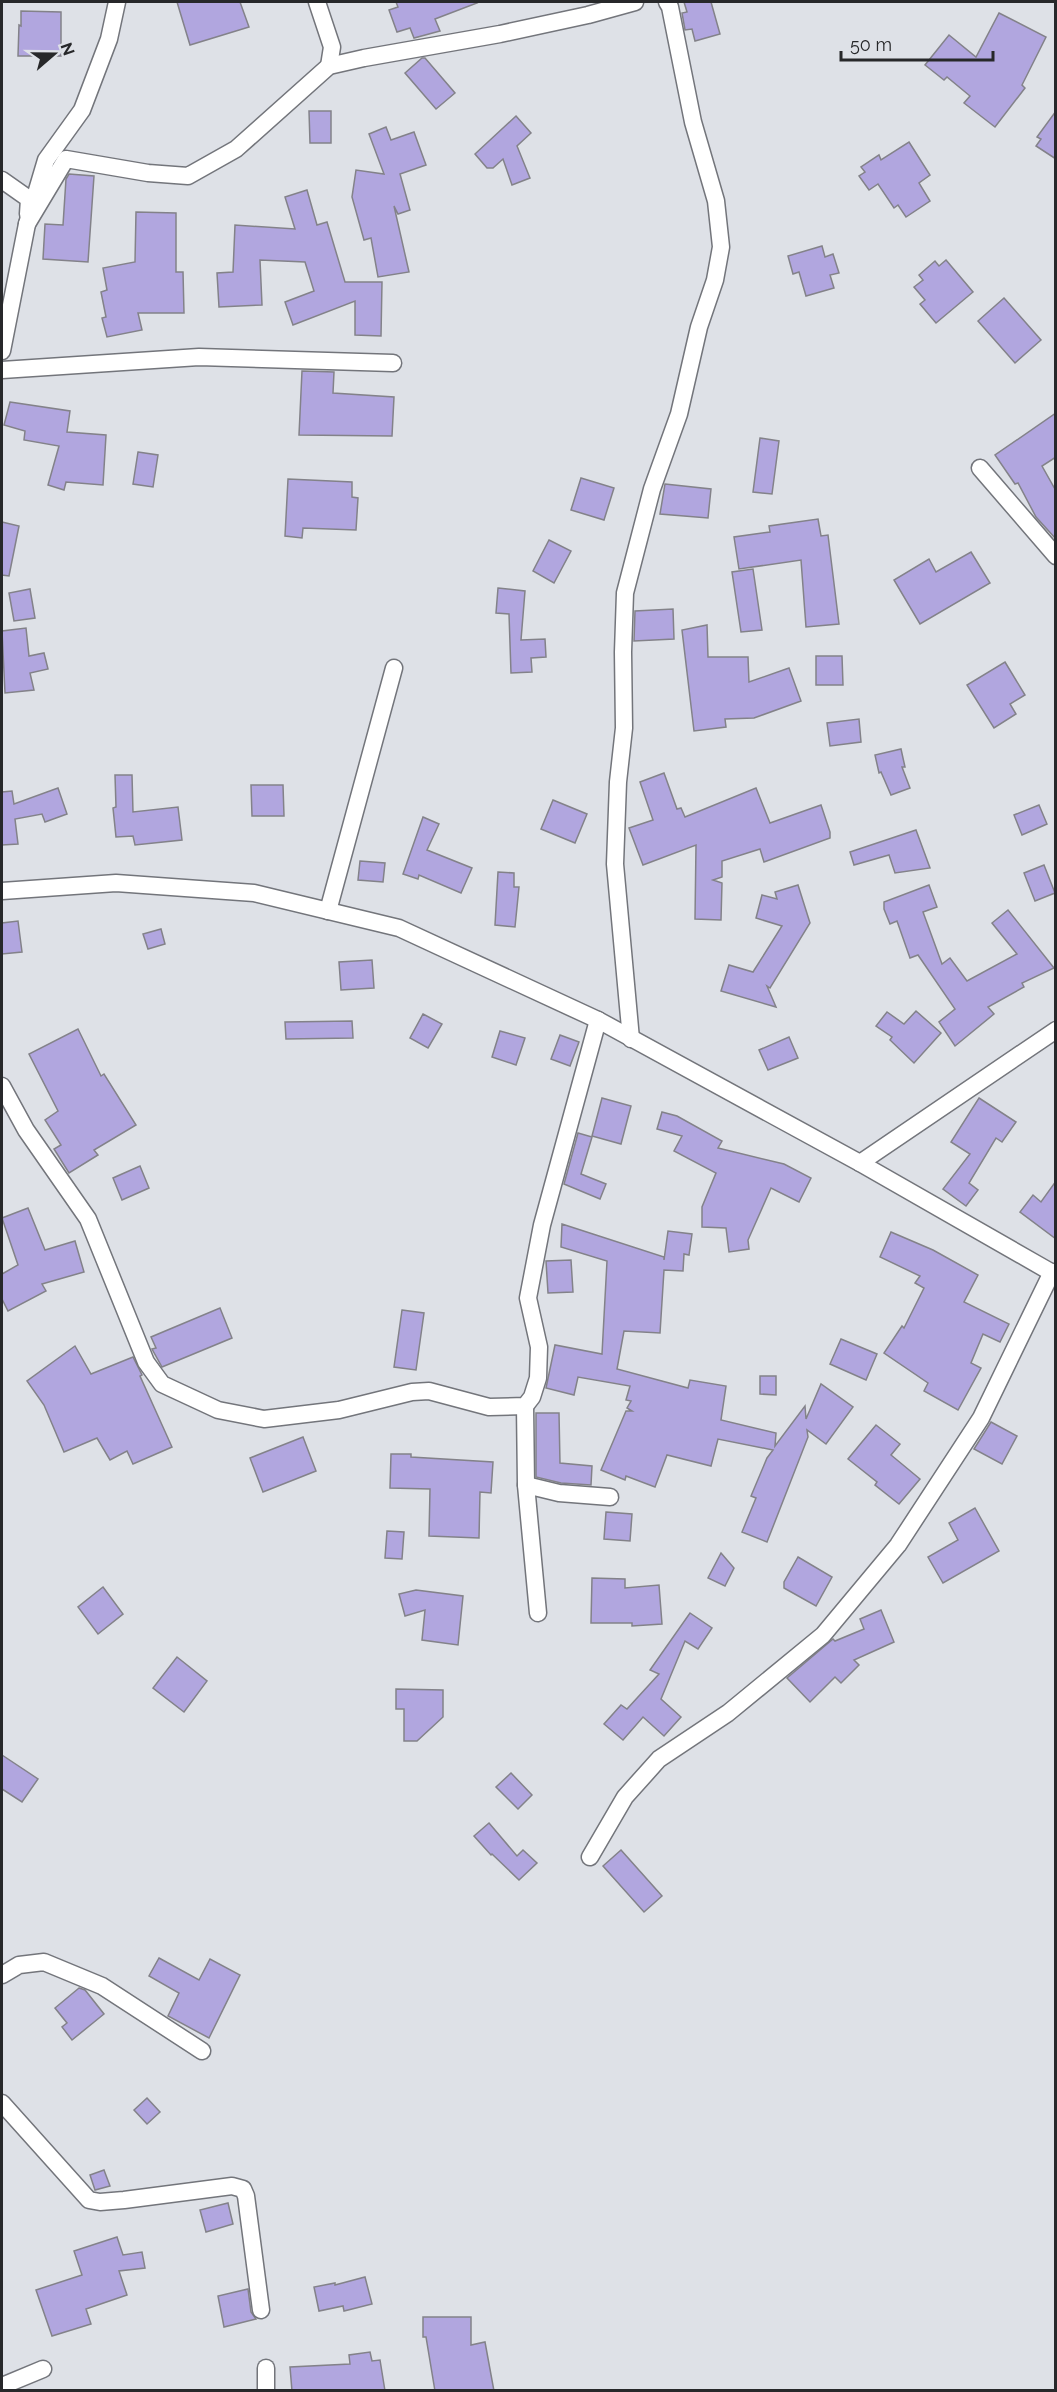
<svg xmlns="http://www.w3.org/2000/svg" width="1057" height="2392" font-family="Raleway,sans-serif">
<rect width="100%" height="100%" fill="#dee1e7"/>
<g fill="#b1a6df" stroke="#838289" stroke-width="1.5">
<polygon points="177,2 240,2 249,27 190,45"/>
<polygon points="396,2 476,2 477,3 435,19 440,31 414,38 410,28 397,32 389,10 398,7"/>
<polygon points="684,2 711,2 720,34 695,41 692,29 685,30 682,13 687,12"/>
<polygon points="21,11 61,12 61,56 18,56 19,25 21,26"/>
<polygon points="999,13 1046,37 1022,85 1025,88 995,127 964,103 970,96 947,77 944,80 925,65 949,35 976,57"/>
<polygon points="422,58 425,58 455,93 436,109 405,73"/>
<polygon points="309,111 331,111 331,143 310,143"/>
<polygon points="1056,111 1056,159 1036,146 1041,139 1037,137"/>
<polygon points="516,116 531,133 517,146 530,178 512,185 503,159 493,168 487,168 475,154"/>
<polygon points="386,127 391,140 414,132 426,165 400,174 410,210 398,214 394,206 409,272 378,277 371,238 364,240 352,197 356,170 384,174 369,134"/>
<polygon points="909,142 930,175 919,183 930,201 906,217 898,205 894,208 878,184 869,190 859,176 865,172 861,167 879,155 881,160"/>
<polygon points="69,174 94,176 88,262 43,259 45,224 63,225 66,179"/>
<polygon points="307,190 317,225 327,222 345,282 382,282 381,336 355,335 355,301 293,325 285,302 314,291 305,262 260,260 262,305 219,307 217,273 233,272 235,225 295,229 285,197"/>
<polygon points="136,212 176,213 176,272 183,272 184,313 138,313 142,330 107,337 102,318 106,317 101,292 107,290 103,268 135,262"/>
<polygon points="822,246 825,257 833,254 839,273 830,275 834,288 806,296 799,272 793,274 788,256"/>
<polygon points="946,260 973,292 936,323 920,304 925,300 914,287 923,280 919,275 935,261 939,266"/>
<polygon points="1004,298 1041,340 1015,363 978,321"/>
<polygon points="302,371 334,372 333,393 394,397 392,436 299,435"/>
<polygon points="10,402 70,411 67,432 106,435 103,485 66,482 64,490 48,485 59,446 24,440 25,431 4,425"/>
<polygon points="1056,413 1056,457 1042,466 1056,491 1056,539 1036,517 1018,483 1015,484 995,455"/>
<polygon points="760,438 779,441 772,494 753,492"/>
<polygon points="138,452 158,455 153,487 133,484"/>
<polygon points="581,478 614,488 604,520 571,510"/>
<polygon points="288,479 352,482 352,497 358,498 356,530 303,528 302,538 285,536"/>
<polygon points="665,484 711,489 708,518 660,514"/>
<polygon points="818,519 821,536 828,535 839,624 806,627 801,560 739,569 734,537 770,532 769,526"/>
<polygon points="2,522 19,526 9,576 2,575"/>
<polygon points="549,540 571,551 554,583 533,571"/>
<polygon points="971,552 990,583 920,624 894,580 929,559 936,572"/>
<polygon points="753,569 762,630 741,632 732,572"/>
<polygon points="498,588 525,591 521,640 545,639 546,657 531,658 532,672 511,673 509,614 496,613"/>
<polygon points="30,589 35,618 14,621 9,593"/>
<polygon points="673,609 674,639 634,641 635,611"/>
<polygon points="707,625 708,657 748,657 749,682 789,668 801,701 754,718 725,719 726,727 694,731 682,630"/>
<polygon points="26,628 29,656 44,653 48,669 30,673 34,690 5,693 2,631"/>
<polygon points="816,656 842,656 843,685 816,685"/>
<polygon points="1005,662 1025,695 1010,704 1016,714 994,728 967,685"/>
<polygon points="859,719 861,742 830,746 827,723"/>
<polygon points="901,749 905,767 902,767 910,788 891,795 881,772 879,773 875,755"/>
<polygon points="664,773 677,809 681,808 685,817 756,788 770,823 821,805 830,832 830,838 764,862 760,849 722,861 722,877 713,880 722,883 721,920 695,919 696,845 643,865 629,828 653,820 640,782"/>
<polygon points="115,775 132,775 133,812 178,807 182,840 135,845 133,836 116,837 113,808 116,807"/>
<polygon points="251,785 283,785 284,816 252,816"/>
<polygon points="58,788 67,814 45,822 42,814 15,819 18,844 2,845 2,792 12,791 14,804"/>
<polygon points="553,800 587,814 575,843 541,829"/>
<polygon points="1039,805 1047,824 1022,835 1014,815"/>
<polygon points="423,817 439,824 427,850 472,868 461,893 419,875 418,879 403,874"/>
<polygon points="916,830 930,868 895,873 889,855 854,865 850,852"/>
<polygon points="360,861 385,863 383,882 358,880"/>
<polygon points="1044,865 1055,893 1035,901 1024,873"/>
<polygon points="498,872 514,873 514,887 519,887 515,927 495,925"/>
<polygon points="798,885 810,923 770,988 767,986 776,1007 721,991 729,965 753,972 782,926 756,918 762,895 777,899 775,892"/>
<polygon points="929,885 937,907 923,912 942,964 950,958 967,981 1017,954 992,923 1008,910 1054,968 1022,983 1024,987 988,1007 994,1014 955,1046 939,1022 955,1009 918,955 910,958 897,921 890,924 884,909 884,902"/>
<polygon points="18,921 22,952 2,954 2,923"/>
<polygon points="161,929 165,944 148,949 143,934"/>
<polygon points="372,960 374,988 341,990 339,962"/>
<polygon points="916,1011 941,1033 914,1063 890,1040 892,1037 876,1026 887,1012 904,1024"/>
<polygon points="423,1014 442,1024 428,1048 410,1038"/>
<polygon points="352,1021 353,1038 286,1039 285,1022"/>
<polygon points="78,1029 101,1076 104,1074 136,1125 94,1150 98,1155 69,1173 54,1149 61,1145 45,1120 58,1111 29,1054"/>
<polygon points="500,1031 525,1038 516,1065 492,1057"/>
<polygon points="560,1035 579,1042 570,1066 551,1059"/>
<polygon points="789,1037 798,1058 768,1070 759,1050"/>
<polygon points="602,1098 631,1106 621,1144 592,1136"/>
<polygon points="979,1098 1016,1122 1002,1142 996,1138 969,1183 978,1190 966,1206 943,1189 970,1154 951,1142"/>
<polygon points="662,1112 677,1116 722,1141 718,1148 784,1164 811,1178 799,1202 771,1188 748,1240 749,1249 729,1252 726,1228 702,1227 702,1207 716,1173 674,1151 682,1136 657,1129"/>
<polygon points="578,1133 592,1137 581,1174 606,1184 600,1199 564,1184"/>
<polygon points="140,1166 149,1188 122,1200 113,1178"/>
<polygon points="1056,1181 1056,1239 1020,1212 1033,1195 1041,1202"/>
<polygon points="28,1208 45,1250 75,1241 84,1272 42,1284 46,1291 8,1311 2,1299 2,1274 18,1265 2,1218"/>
<polygon points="562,1224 664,1257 664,1260 668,1231 692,1234 689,1255 684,1254 683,1271 664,1270 660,1333 624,1331 617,1369 688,1388 690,1380 726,1386 721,1420 776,1433 775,1446 805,1406 806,1419 821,1384 853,1407 826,1444 807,1430 808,1437 767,1542 742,1532 756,1498 751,1496 767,1458 773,1450 718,1439 711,1466 667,1455 655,1487 626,1476 625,1480 601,1470 626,1411 632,1411 627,1408 631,1401 626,1400 630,1386 578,1377 574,1395 546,1388 555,1345 602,1354 607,1261 561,1247"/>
<polygon points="891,1232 933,1250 978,1275 964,1302 1009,1324 1000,1342 983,1334 971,1363 981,1368 958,1410 924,1391 928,1383 884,1353 902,1326 904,1328 924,1288 915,1283 920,1276 880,1257"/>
<polygon points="571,1260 573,1292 548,1293 546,1261"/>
<polygon points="220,1308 232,1338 162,1367 152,1349 156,1348 151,1337"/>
<polygon points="402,1310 424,1313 416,1370 394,1367"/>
<polygon points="841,1339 877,1354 866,1380 830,1364"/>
<polygon points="75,1346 91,1374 133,1357 142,1375 140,1376 172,1447 133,1464 127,1451 110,1460 97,1438 64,1452 44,1405 27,1381"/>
<polygon points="760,1376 776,1376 776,1395 760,1394"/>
<polygon points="536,1413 559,1413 560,1463 592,1466 591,1485 561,1483 536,1477"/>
<polygon points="991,1422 1017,1436 1002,1464 974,1449"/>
<polygon points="876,1425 900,1444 891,1455 920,1479 899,1504 875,1485 877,1482 848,1459"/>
<polygon points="303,1437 316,1471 263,1492 250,1458"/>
<polygon points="391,1454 411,1454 411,1457 493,1462 491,1493 480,1492 479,1538 429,1536 430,1489 390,1488"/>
<polygon points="975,1508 999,1551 943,1583 928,1557 958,1540 949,1523"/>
<polygon points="606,1512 632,1514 630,1541 604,1539"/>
<polygon points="387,1531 404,1532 402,1559 385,1558"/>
<polygon points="721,1553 734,1568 725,1586 708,1578"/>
<polygon points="798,1557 832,1577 816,1606 784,1588 784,1582"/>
<polygon points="592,1578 625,1579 625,1588 659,1585 662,1624 632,1626 632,1623 591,1623"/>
<polygon points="103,1587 123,1614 98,1634 78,1607"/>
<polygon points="416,1590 463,1596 458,1645 422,1640 425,1610 405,1616 399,1594"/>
<polygon points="881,1610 894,1642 854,1660 859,1665 841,1683 835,1677 810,1702 787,1678 833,1639 835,1641 864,1629 860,1619"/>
<polygon points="690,1613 712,1628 698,1649 685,1641 661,1699 681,1717 664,1736 643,1717 623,1740 604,1724 621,1705 627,1709 659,1674 650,1670"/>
<polygon points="177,1657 207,1681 184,1712 153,1688"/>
<polygon points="396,1689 443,1690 443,1717 417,1741 404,1741 404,1709 396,1709"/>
<polygon points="2,1755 38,1779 22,1802 2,1789"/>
<polygon points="511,1773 532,1795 518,1809 496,1787"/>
<polygon points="489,1823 517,1856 523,1850 537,1863 519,1880 492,1854 491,1855 474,1836"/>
<polygon points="621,1850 662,1896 644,1912 603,1866"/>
<polygon points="159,1958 199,1980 210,1959 240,1975 209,2038 168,2016 179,1993 149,1976"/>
<polygon points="79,1988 85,1990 104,2014 72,2040 62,2027 67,2023 55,2008"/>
<polygon points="147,2098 160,2112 147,2124 134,2110"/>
<polygon points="104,2170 110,2186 95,2190 90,2175"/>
<polygon points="228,2203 233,2224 206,2232 200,2210"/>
<polygon points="117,2237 123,2255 142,2252 145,2268 119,2271 127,2295 86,2309 91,2324 52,2336 36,2290 82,2275 74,2251"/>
<polygon points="365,2277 372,2304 344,2311 343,2306 319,2311 314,2287 335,2283 335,2285"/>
<polygon points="248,2289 251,2312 256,2319 224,2327 218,2296"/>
<polygon points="423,2317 471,2317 471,2345 485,2342 494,2391 435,2391 426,2337 423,2337"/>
<polygon points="370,2352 372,2361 380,2360 385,2391 292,2391 290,2367 350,2364 349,2355"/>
</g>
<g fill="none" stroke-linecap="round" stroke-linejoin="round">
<g stroke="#73757b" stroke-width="19">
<g id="street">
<polyline points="317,2 332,47 329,66"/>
<polyline points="2,180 29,199 28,214"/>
<polyline points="27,224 66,159 148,173 188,176 236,149 329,66 364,58 500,34 588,15 635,2"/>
<polyline points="2,351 27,224 46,160 82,110 109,39 117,2"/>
<polyline points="2,370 199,357 393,363"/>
<polyline points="980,468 1056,556"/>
<polyline points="2,891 116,883 254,893 399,928 598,1020 860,1163 1056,1275"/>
<polyline points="328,911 394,668"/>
<polyline points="631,1039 615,864 618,782 624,728 623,652 625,593 652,489 679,414 699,327 715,280 721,247 716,201 693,122 670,7 667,2"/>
<polyline points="2,1086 26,1130 88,1219 146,1362 162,1384 218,1410 264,1419 339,1410 412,1392 429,1391 489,1407 525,1406 532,1397 538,1378 539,1347 528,1298 542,1225 598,1020"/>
<polyline points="860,1163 1056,1030"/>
<polyline points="525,1406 526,1485 538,1613"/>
<polyline points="526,1485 559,1493 610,1497"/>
<polyline points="590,1857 625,1797 659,1759 728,1713 823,1635 898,1545 981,1418 1052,1272"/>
<polyline points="2,1975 19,1965 44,1962 102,1986 202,2051"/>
<polyline points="2,2103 89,2200 100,2202 124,2200 232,2186 243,2189 246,2196 261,2310"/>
<polyline points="2,2386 43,2369"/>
<polyline points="266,2390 266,2368"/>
</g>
</g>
<use href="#street" stroke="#fff" stroke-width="16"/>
</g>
<rect width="1057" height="2392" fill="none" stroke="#27282a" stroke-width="6"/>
<g transform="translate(54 54) rotate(70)" stroke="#dee1e7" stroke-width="4.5" paint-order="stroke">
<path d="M0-4.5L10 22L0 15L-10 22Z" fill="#27282a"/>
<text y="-9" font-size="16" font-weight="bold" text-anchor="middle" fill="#27282a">N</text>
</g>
<path d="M841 51v9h152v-9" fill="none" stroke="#27282a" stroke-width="3"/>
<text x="850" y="51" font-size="18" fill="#27282a" stroke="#dee1e7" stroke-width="4.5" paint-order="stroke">50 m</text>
</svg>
